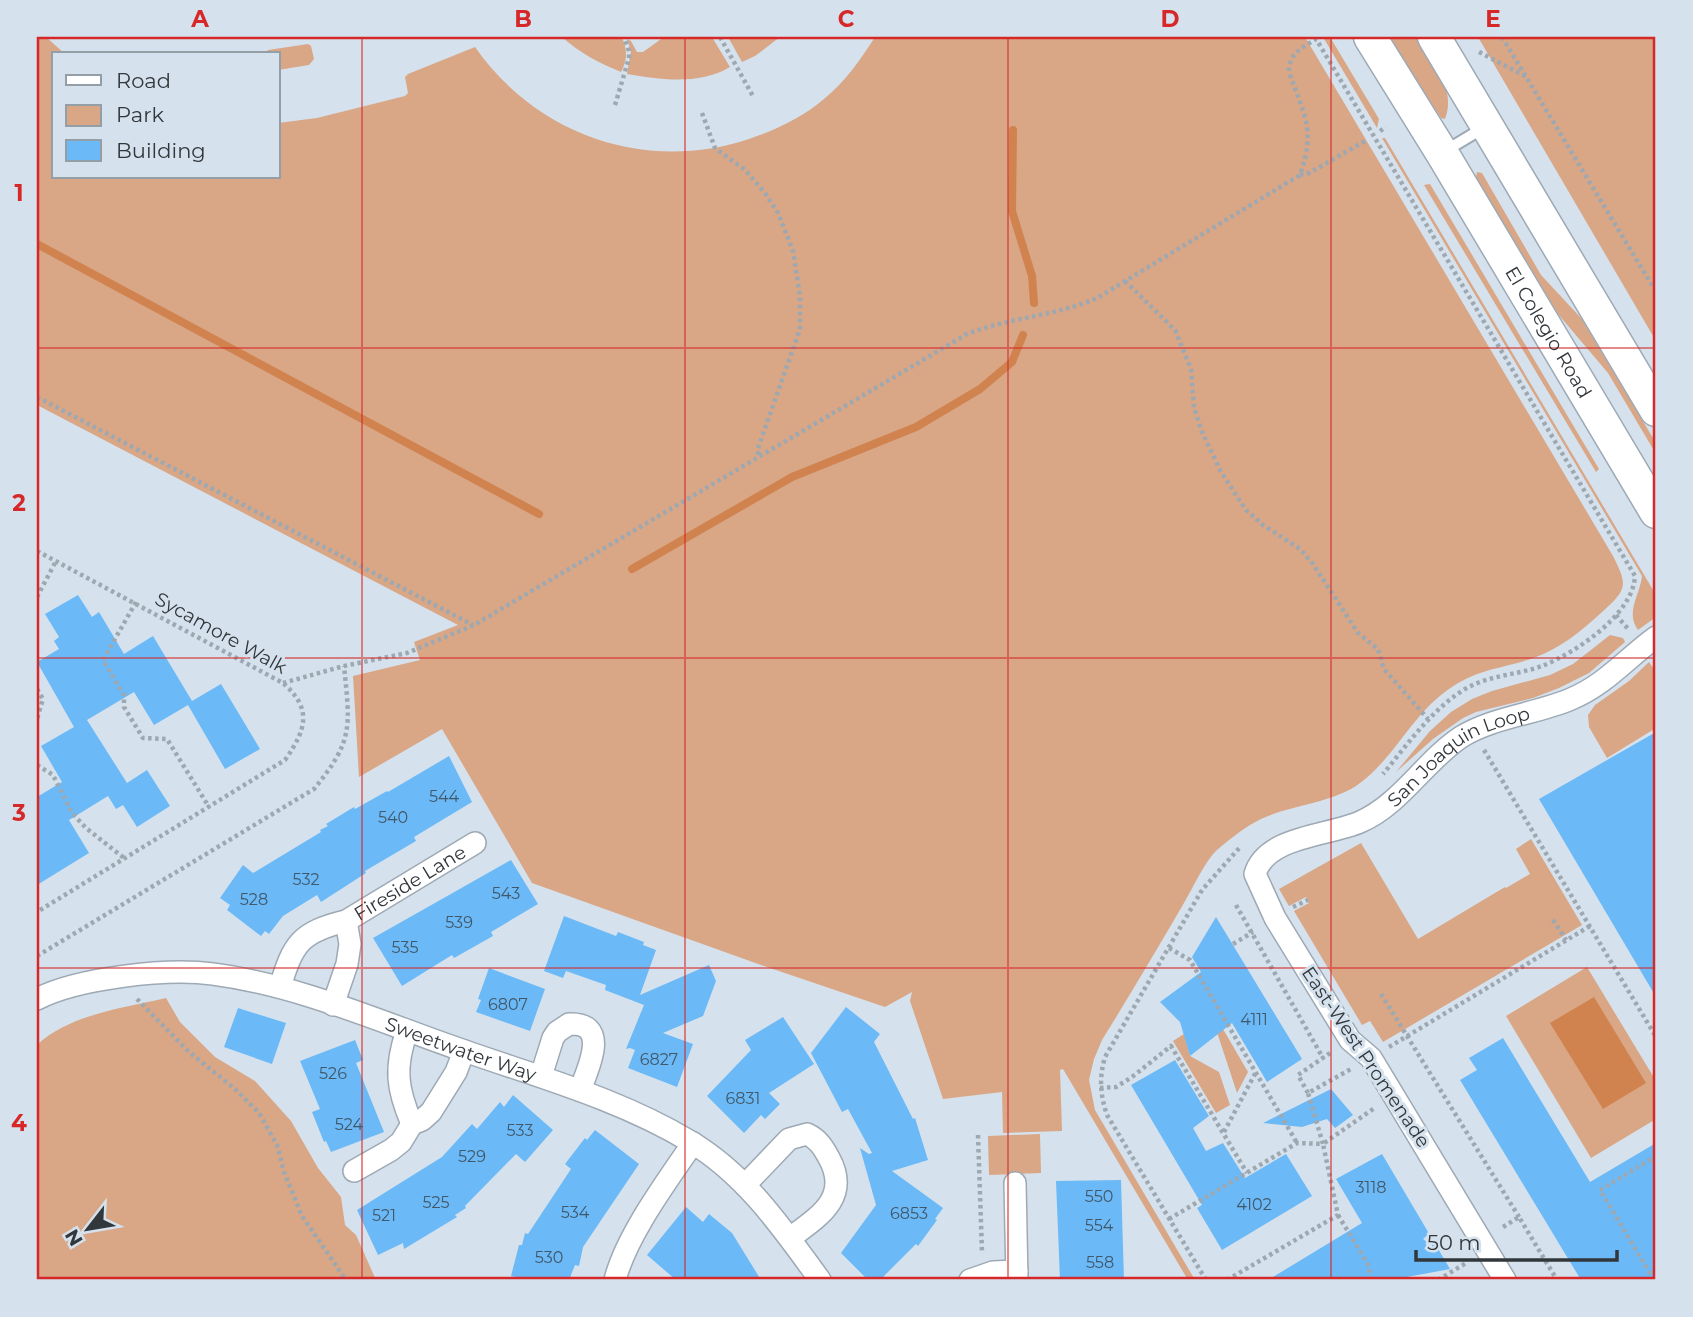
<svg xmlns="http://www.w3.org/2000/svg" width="1693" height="1317" font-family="Montserrat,sans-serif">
<rect width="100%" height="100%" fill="#d5e2ed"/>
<g fill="#d9a686">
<path d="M37,37h9l19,17h-11v123h224v-54l39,-5 88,-22 3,-3 -3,-16 3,-3 67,-27c62,89 172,126 274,92 27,-9 54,-22 75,-40 21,-17 37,-40 51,-62h430l308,519c16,31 13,34 -12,57 -20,18 -40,35 -65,44 -26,10 -52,11 -76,25 -47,26 -63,76 -104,104 -29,18 -65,19 -95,33 -15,7 -31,20 -44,31 -12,11 -24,38 -33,53 -27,46 -54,92 -82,137l-8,19 -5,21 6,30 100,170h-7l-125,-211 -3,1 2,61 -59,2 -1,-41 -59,7 -33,-98 2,-9 -27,15 -124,-42 -229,-82 -90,-154 -83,48 -6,-101 67,-16 -6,-18 44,-17 -421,-220z"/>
<path d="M562,37h60c5,13 6,22 -1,35 -22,-9 -41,-19 -59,-35z"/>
<path d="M664,37h48l18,30c-30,18 -69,13 -103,7l4,-23 -4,-12 4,2 6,11h6z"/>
<polygon points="728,37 780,37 755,56 742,62"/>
<polygon points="1323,37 1330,37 1379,119 1377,128"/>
<path d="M1388,37h31c13,24 38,53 26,82l-4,-1z"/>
<polygon points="1478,37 1656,37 1656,341"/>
<polygon points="308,44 311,46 314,59 309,65 278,70 278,54 265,54 268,50"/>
<path d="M1382,138h3l271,457v22l-18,13c-13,-18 2,-35 4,-54z"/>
<polygon points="1477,172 1482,173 1541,275 1581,318 1656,443 1656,454 1608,373 1558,314 1476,177"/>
<polygon points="1430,184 1599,469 1596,472 1424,185"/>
<polygon points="1610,635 1623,638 1625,642 1589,673 1559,688 1533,698 1476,712 1463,718 1433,739 1396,772 1430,731 1451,712 1472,699 1492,691 1550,675 1573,664"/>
<polygon points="1649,662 1656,672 1656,728 1607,758 1589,727 1588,715 1595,705 1629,681"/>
<polygon points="1531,839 1582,925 1383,1042 1370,1021 1362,1025 1294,911 1309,903 1306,897 1289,906 1279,889 1361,843 1418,939 1505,887 1506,888 1530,874 1516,849"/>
<polygon points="1587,967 1656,1081 1656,1119 1591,1158 1506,1016"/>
<path d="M166,998l14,24 35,35 40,24 36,40 27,47 23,29 4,28 11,10 20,45h-339v-235c33,-31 87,-37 129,-47z"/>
<polygon points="1212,1017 1216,1017 1248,1072 1237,1093"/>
<polygon points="1184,1034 1190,1056 1219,1072 1230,1105 1216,1113 1173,1041"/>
<polygon points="1040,1134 1041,1173 989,1175 988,1136"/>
</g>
<polygon fill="#d0834e" points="1594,997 1646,1083 1603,1109 1550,1023"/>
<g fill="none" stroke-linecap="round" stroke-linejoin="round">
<g stroke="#d0834e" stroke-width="8">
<polyline points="1013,130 1012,211 1032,276 1034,303"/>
<polyline points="37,244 539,514"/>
<polyline points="632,569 792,477 916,427 980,389 1012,362 1023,335"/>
</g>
</g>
<g fill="#6bb9f6">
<polygon points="78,595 92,617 99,612 124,654 153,636 192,701 221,684 260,749 225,769 188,705 154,725 134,692 87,720 127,783 147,770 170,806 137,827 123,805 116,809 108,796 69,820 89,853 37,885 37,797 62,782 41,746 74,727 37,662 59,649 54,641 59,637 45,614"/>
<polygon points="1656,732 1656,997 1539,799"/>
<polygon points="449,756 472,802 414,837 416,841 365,871 366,873 321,902 317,895 283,916 269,934 265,931 261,936 227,910 230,905 220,898 243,865 253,873 321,832 320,830 328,826 326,824 354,807 355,809 387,791 388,792"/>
<polygon points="511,860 538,904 491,932 493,936 454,958 452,955 402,986 373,938"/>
<polygon points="564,916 616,936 618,932 644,942 643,945 656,950 640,995 709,965 716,981 703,1016 663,1033 693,1044 677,1087 628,1068 635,1050 630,1048 626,1049 644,1005 605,990 606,985 566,971 563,978 544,971"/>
<polygon points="1216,917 1302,1059 1267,1082 1232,1023 1190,1056 1180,1022 1160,1002 1201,972 1192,957"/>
<polygon points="489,968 545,989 530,1031 476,1012 481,1000 478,999"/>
<polygon points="846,1007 880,1034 874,1042 913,1119 915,1118 928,1160 892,1171 943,1208 935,1219 937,1220 918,1246 916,1244 880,1280 868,1280 841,1253 876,1205 860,1148 869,1154 872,1153 848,1109 842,1112 811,1053"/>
<polygon points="238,1008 286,1023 272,1064 224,1047"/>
<polygon points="783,1017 814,1064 769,1093 780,1104 765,1119 761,1115 744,1133 707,1096 751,1050 745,1040"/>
<polygon points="1503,1038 1590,1182 1656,1143 1656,1280 1581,1280 1460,1080 1477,1070 1469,1058"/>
<polygon points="355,1040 363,1060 356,1063 384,1132 331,1152 326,1141 324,1142 312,1112 320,1109 300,1061"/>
<polygon points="1175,1060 1209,1116 1193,1128 1206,1151 1223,1143 1245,1178 1286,1154 1312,1196 1222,1250 1197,1208 1202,1205 1131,1085"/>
<polygon points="1331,1089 1353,1115 1335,1128 1327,1119 1302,1127 1263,1123"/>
<polygon points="513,1095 553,1130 525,1162 516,1154 465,1206 466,1208 455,1215 457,1217 404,1249 403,1243 378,1255 357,1210 442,1157 472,1124 477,1129 500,1102 504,1107"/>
<polygon points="595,1130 639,1164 583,1247 579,1266 575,1265 569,1280 530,1280 511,1276 519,1245 522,1245 525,1233 528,1234 571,1169 565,1164 585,1138 587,1140"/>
<polygon points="1382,1154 1450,1269 1391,1280 1268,1280 1362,1223 1336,1179"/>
<polygon points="1121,1180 1124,1280 1060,1280 1056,1181"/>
<polygon points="686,1207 703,1222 709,1214 732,1233 761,1280 676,1280 647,1255"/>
</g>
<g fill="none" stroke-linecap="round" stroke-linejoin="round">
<g stroke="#9da9b4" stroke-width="14">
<polyline id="service" points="1445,151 1485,127"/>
</g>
<g stroke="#9da9b4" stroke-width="24">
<g id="minor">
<path id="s1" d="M280,987c13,-43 20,-55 66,-66l129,-78"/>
<path id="s2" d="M37,999c41,-21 129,-31 176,-25 84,11 163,46 243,74 79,28 162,50 235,94 55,33 92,87 129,138"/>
<polyline points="333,1005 347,964 350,944 346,921"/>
<path d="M407,1031c-13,37 -10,58 5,93"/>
<path d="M541,1076l12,-38 4,-6 12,-8c42,-2 19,45 11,66"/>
<polyline points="354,1171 391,1150 401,1142 412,1124 422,1120 431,1112 456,1072 464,1051"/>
<polyline points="1015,1183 1017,1280"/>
<path d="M745,1185l44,-46 18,-5c11,5 16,13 22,24 22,40 -11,59 -39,80"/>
<path d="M615,1280c11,-44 52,-99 78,-137"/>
<polyline points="970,1280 993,1272 1017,1271"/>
<path id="s3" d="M1505,1280l-134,-222 -21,-18 -75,-122 -20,-44c11,-38 73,-38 105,-52 40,-17 65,-61 101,-85 32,-20 75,-23 110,-38 34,-14 56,-41 85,-62"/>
</g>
</g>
<g stroke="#9da9b4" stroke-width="35">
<g id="secondary">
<path id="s4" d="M1370,37l72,116 214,359"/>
<polyline points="1434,37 1656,410"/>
</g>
</g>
<g stroke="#9ea8b1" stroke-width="4.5" stroke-dasharray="3.5 3.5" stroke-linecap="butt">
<polyline points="720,37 754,98"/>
<path d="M1315,37l320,539c-2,39 -60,77 -93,90 -25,9 -53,9 -77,23 -34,21 -57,55 -82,85"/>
<polyline points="1502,37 1656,292"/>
<polyline points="1479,52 1527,77"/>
<polyline points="615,105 629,58 629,51 624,37"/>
<polyline points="702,113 715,148 745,170 765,193 778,213 793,251 800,296 800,329 757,451 760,457"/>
<polyline points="1380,131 1386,127"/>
<polyline points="1300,175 1309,173 1367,140"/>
<polyline points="1125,281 1175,330 1191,369 1194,408 1202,432 1221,472 1246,510 1263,525 1300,549 1313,564 1358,633 1378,649 1384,669 1428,719"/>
<polyline points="37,397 473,625"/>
<path d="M37,551l246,132c30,26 23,47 2,77l-248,152"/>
<polyline points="37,597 56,561"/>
<polyline points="136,602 103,660 124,695 124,707 143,738 167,739 209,807"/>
<polyline points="1616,615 1629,630"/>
<path d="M283,683l61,-17 63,-13 67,-28 493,-291c43,-17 91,-18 132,-37l201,-122c16,-46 4,-60 -11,-103 0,-19 13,-24 27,-33"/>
<polyline points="37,689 43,699 37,719"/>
<polyline points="1484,750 1656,1037"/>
<polyline points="37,765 53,775 72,813 86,828 124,858"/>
<polyline points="1236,905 1323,1058"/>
<polyline points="1293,907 1308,900"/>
<polyline points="1553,920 1566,940"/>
<polyline points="1233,944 1253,932"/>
<polyline points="1169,948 1190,960 1297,1143"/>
<path d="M37,956l277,-167c40,-49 36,-62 30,-123"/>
<polyline points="1381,994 1519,1217"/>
<polyline points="137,999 189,1052 235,1089 259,1113 277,1145 284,1172 302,1216 346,1280"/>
<polyline points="1389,1047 1590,926"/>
<polyline points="1100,1088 1116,1087 1132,1077 1171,1046 1247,1173"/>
<polyline points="1308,1093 1298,1075 1333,1051"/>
<polyline points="1224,1132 1256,1072"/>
<polyline points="978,1135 982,1252"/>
<polyline points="1338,1215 1369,1266 1371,1280"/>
<polyline points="1169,1219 1297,1143 1323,1144 1308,1093 1351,1069"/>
<polyline points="1503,1227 1519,1217 1557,1280"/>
<path d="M1206,1280l-99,-165c-7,-21 -8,-37 -2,-58l97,-167 39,-44"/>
<polyline points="1227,1280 1338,1215 1323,1144 1376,1107"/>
<polyline points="1438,1280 1466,1263"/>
<polyline points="1654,1280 1600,1190 1656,1156"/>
</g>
<use href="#service" stroke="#fff" stroke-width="10"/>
<use href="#minor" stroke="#fff" stroke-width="21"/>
<use href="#secondary" stroke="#fff" stroke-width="32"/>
</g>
<path fill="none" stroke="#d62828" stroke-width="2" stroke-opacity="0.55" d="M362,37v1243M685,37v1243M1008,37v1243M1331,37v1243M37,348h1619M37,658h1619M37,968h1619"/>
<g text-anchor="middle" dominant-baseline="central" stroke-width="6" stroke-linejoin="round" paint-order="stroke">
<g font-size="16" fill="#40586a">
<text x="444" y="796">544</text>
<text x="393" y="817">540</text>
<text x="306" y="879">532</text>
<text x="506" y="893">543</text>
<text x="254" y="899">528</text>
<text x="459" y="922">539</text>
<text x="405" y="947">535</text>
<text x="508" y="1004">6807</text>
<text x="1254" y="1019">4111</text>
<text x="659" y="1059">6827</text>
<text x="333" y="1073">526</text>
<text x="743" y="1098">6831</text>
<text x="349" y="1124">524</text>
<text x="520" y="1130">533</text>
<text x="472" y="1156">529</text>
<text x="1371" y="1187">3118</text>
<text x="1099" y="1196">550</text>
<text x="436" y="1202">525</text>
<text x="1254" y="1204">4102</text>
<text x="575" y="1212">534</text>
<text x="909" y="1213">6853</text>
<text x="384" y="1215">521</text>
<text x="1099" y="1225">554</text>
<text x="549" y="1257">530</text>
<text x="1100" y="1262">558</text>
</g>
<g font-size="19" fill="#32373b" stroke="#d5e2ed">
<text stroke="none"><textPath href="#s4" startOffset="345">El Colegio Road</textPath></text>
<text transform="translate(221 633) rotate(29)">Sycamore Walk</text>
<text stroke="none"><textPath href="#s3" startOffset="721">San Joaquin Loop</textPath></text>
<text stroke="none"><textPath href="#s1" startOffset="175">Fireside Lane</textPath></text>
<text stroke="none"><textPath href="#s2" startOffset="439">Sweetwater Way</textPath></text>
<text transform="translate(1366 1057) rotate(56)">East-West Promenade</text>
</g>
</g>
<rect width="1693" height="1317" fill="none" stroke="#d5e2ed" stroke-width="77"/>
<rect x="52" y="52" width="228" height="126" fill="#d5e2ed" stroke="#949ea6" stroke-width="2"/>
<rect x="66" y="75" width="35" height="10" fill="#ffffff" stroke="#949ea6" stroke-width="2"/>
<text x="116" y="88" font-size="21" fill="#32373b">Road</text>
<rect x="66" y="105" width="35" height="21" fill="#d9a686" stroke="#949ea6" stroke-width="2"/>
<text x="116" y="122" font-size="21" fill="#32373b">Park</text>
<rect x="66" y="140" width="35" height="21" fill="#6bb9f6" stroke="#949ea6" stroke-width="2"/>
<text x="116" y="158" font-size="21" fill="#32373b">Building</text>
<g transform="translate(88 1229) rotate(239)" stroke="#d5e2ed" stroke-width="5" paint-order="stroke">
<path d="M0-5L12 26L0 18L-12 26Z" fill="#32373b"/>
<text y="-10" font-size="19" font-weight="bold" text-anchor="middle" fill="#32373b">N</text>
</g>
<path d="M1416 1250v10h201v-10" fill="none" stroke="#32373b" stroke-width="3.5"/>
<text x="1427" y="1250" font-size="21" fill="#32373b" stroke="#d5e2ed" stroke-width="5" paint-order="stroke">50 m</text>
<rect x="38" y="38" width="1616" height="1240" fill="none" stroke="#d62828" stroke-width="2.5"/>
<g font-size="23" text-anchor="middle" font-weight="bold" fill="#d62828">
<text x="200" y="27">A</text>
<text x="523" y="27">B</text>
<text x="846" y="27">C</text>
<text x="1170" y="27">D</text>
<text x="1493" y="27">E</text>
<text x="19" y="201">1</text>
<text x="19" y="511">2</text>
<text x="19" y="821">3</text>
<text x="19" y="1131">4</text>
</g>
</svg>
